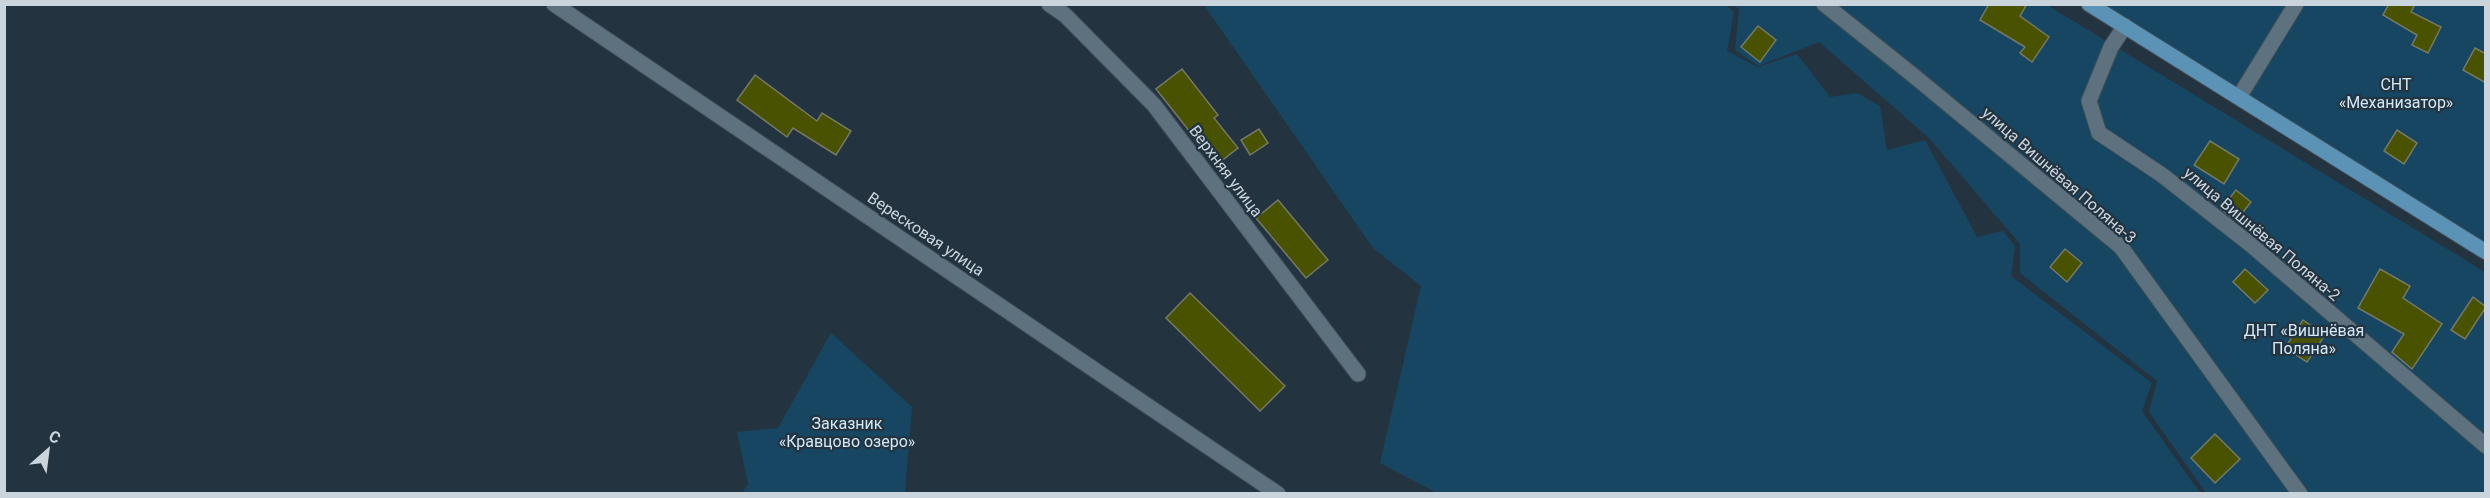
<svg xmlns="http://www.w3.org/2000/svg" width="2490" height="498" font-family="Roboto,sans-serif">
<rect width="100%" height="100%" fill="#233440"/>
<g fill="#174662">
<polygon points="1204,5 1726,5 1734,12 1727,51 1758,67 1797,54 1830,97 1857,93 1880,106 1887,150 1925,140 1977,237 2003,231 2015,246 2011,276 2152,383 2142,411 2200,493 1437,493 1380,463 1421,286 1373,248"/>
<polygon points="1734,5 2047,5 2485,272 2485,493 2206,493 2149,412 2157,381 2020,273 2020,244 1929,138 1819,42 1758,66 1735,50 1739,10"/>
<polygon points="2089,5 2485,5 2485,254"/>
<polygon points="831,333 912,407 905,493 742,493 748,484 737,432 778,428"/>
</g>
<g fill="#485200" stroke="#757965" stroke-width="1.5">
<polygon points="1989,4 2027,4 2020,16 2049,37 2032,62 2020,53 2025,47 1980,20"/>
<polygon points="2389,4 2415,4 2411,12 2441,27 2428,53 2412,45 2417,35 2383,15"/>
<polygon points="1758,26 1776,40 1760,62 1741,47"/>
<polygon points="2475,48 2486,54 2486,83 2463,70"/>
<polygon points="1182,69 1218,115 1214,118 1238,148 1216,165 1156,89"/>
<polygon points="755,75 817,121 822,113 851,131 836,155 793,128 787,137 737,100"/>
<polygon points="1259,129 1268,143 1250,155 1241,140"/>
<polygon points="2397,130 2417,143 2404,164 2384,151"/>
<polygon points="2210,141 2239,159 2224,184 2194,165"/>
<polygon points="2236,190 2251,202 2236,221 2221,209"/>
<polygon points="1278,200 1328,260 1306,278 1256,218"/>
<polygon points="2065,249 2082,263 2067,282 2050,267"/>
<polygon points="2245,269 2268,290 2255,303 2233,282"/>
<polygon points="2380,269 2410,286 2403,298 2442,324 2412,369 2392,352 2404,334 2358,308"/>
<polygon points="1190,293 1285,386 1260,411 1166,318"/>
<polygon points="2473,297 2486,307 2465,339 2451,330"/>
<polygon points="2303,320 2325,335 2307,362 2285,348"/>
<polygon points="2215,434 2240,459 2215,483 2191,458"/>
</g>
<g fill="none" stroke-linecap="round" stroke-linejoin="round">
<g stroke="#405059" stroke-width="17">
<g id="minor">
<polyline points="554,4 1278,494"/>
<polyline points="1049,4 1065,15 1154,105 1358,374"/>
<polyline points="1824,4 1914,76 2121,247 2300,494"/>
<polyline points="2125,26 2111,47 2089,101 2099,133 2162,175 2250,244 2486,446"/>
<polyline points="2239,97 2296,4"/>
</g>
</g>
<g stroke="#405059" stroke-width="17">
<polyline id="major" points="2089,4 2486,252"/>
</g>
<use href="#minor" stroke="#5e717e" stroke-width="15"/>
<use href="#major" stroke="#5b93b7" stroke-width="15"/>
</g>
<g text-anchor="middle" dominant-baseline="central" stroke-width="4.5" stroke-linejoin="round" paint-order="stroke">
<g font-size="16" fill="#d3e8f7" stroke="#233440">
<text x="2396" y="84">СНТ<tspan x="2396" dy="18">«Механизатор»</tspan></text>
<text x="2304" y="330">ДНТ «Вишнёвая<tspan x="2304" dy="18">Поляна»</tspan></text>
<text x="847" y="423">Заказник<tspan x="847" dy="18">«Кравцово озеро»</tspan></text>
</g>
<g font-size="16" fill="#cad4dc" stroke="#233440">
<text transform="translate(1226 171) rotate(53)">Верхняя улица</text>
<text transform="translate(2059 175) rotate(41)">улица Вишнёвая Поляна-3</text>
<text transform="translate(926 234) rotate(34)">Вересковая улица</text>
<text transform="translate(2262 234) rotate(40)">улица Вишнёвая Поляна-2</text>
</g>
</g>
<rect width="2490" height="498" fill="none" stroke="#cad4dc" stroke-width="12"/>
<g transform="translate(48 450) rotate(28)" stroke="#233440" stroke-width="4.5" paint-order="stroke">
<path d="M0-4.5L10 22L0 15L-10 22Z" fill="#cad4dc"/>
<text y="-9" font-size="16" font-weight="bold" text-anchor="middle" fill="#cad4dc">С</text>
</g>
</svg>
